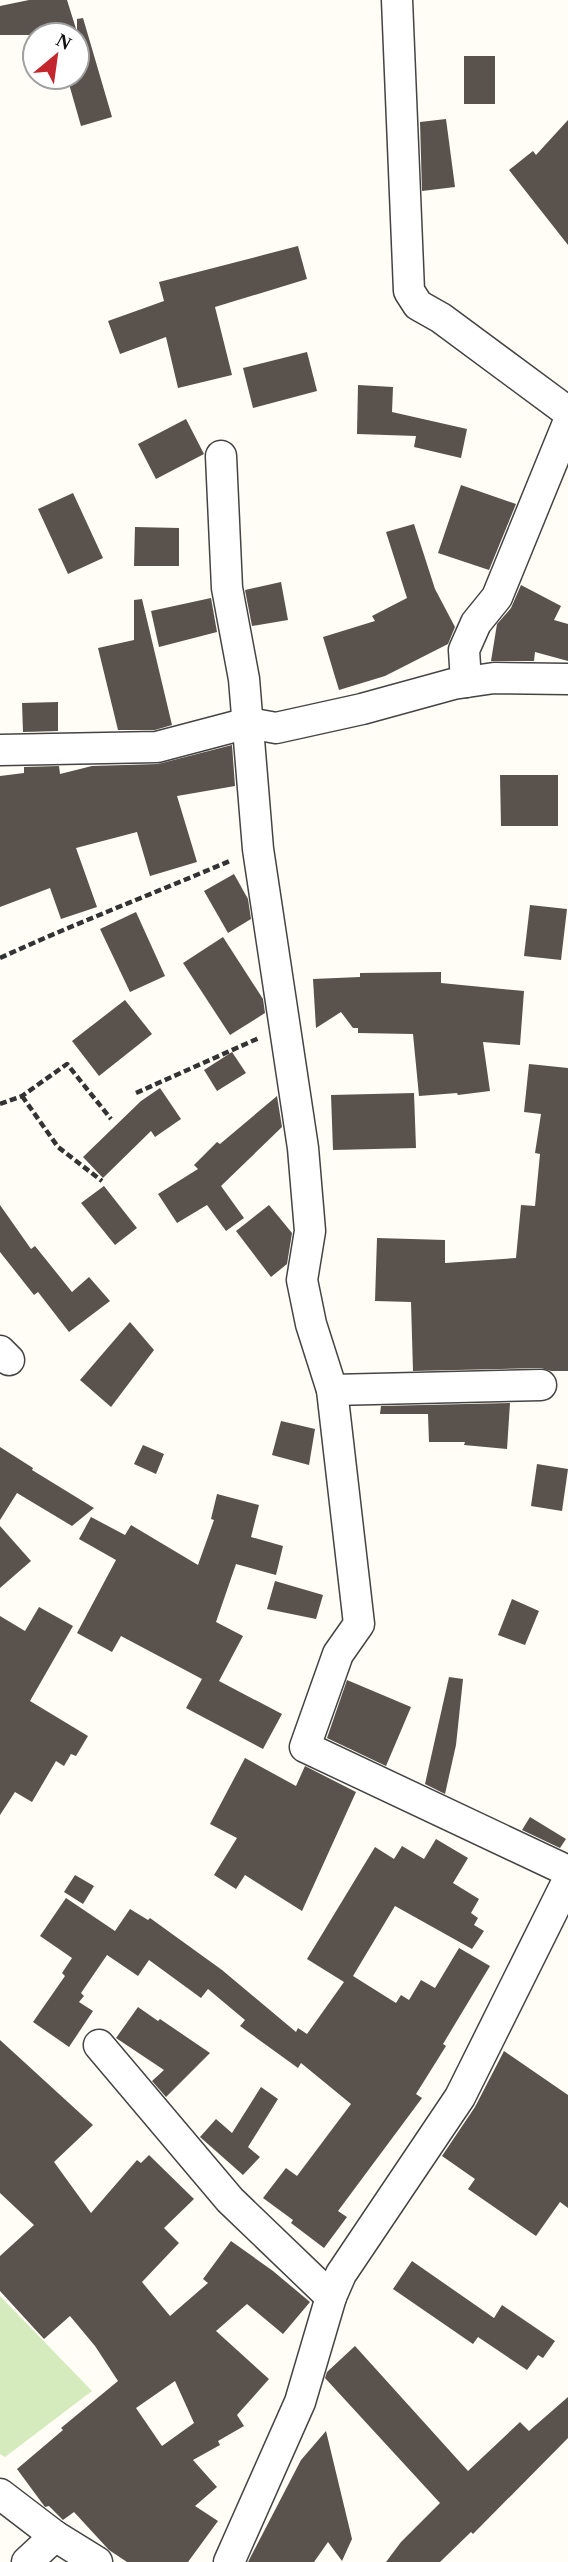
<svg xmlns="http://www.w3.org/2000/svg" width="568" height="2562" font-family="Georgia,serif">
<rect width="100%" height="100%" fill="#fffdf5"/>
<polygon fill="#d5ebbd" points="0,2296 92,2391 5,2457 0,2454"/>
<g fill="#5a524d" fill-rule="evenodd">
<polygon points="29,0 67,0 77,32 77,19 83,18 112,117 81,126 67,77 77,77 77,35 0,35 0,6"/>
<rect x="464" y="56" width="31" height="48"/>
<polygon points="446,119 455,187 422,191 420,122"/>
<polygon points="568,120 568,245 509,170 533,151 536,155"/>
<polygon points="298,246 307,279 215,307 232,375 178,388 166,337 120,354 108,321 164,301 159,282"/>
<polygon points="307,352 317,391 253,408 243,368"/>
<polygon points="358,385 393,387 392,412 467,429 461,458 414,447 416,436 357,434"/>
<polygon points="186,419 204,454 156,479 138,444"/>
<polygon points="461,485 516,504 489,570 438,553"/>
<polygon points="73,493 103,558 68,574 38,509"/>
<polygon points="414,524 435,589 455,627 448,644 385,676 339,690 323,637 375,621 372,616 407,598 386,532"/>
<polygon points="135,527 179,528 179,566 134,566"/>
<polygon points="281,582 288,620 252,626 245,590"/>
<polygon points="521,585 561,606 554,620 568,624 568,661 535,652 534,661 491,661 497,624 511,608"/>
<polygon points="211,598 217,632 159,647 151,611"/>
<polygon points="142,599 172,725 155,730 118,730 98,648 134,640 134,600"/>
<polygon points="58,702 58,731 23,732 22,703"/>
<polygon points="232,745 235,786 177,796 197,862 150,876 137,832 76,848 97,907 61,919 50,888 0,907 0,776 24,773 24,767 59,766 60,774 92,766 158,764"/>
<polygon points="500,775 558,775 558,826 501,826"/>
<polygon points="234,874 248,899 251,919 228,933 204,891"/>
<polygon points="530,905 567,909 561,960 524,956"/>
<polygon points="136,912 165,976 130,992 100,929"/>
<polygon points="223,937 263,999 265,1013 230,1035 183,963"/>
<polygon points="441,972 441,983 524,991 520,1045 483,1042 490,1091 458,1095 457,1093 419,1096 413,1034 358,1033 358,1028 353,1028 341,1012 316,1028 313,979 360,977 360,973"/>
<polygon points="125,1000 152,1034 99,1076 72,1041"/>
<polygon points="232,1052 246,1073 217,1091 204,1070"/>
<polygon points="529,1064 568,1068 568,1371 551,1371 541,1368 413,1371 411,1302 375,1301 377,1238 445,1240 445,1263 516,1258 521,1205 535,1206 540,1154 535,1153 541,1114 524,1112"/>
<polygon points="160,1088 181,1119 155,1137 151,1131 103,1178 83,1157 141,1101"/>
<polygon points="414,1093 416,1148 333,1150 331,1095"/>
<polygon points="277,1096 282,1127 221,1186 244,1218 226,1231 207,1205 177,1223 158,1194 198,1169 194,1165 217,1142 220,1144"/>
<polygon points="104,1186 137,1228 115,1245 81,1203"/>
<polygon points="0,1205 31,1249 35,1246 72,1292 89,1277 110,1301 69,1332 38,1292 34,1295 0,1252"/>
<polygon points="269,1205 292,1233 287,1264 271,1277 236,1231"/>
<polygon points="130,1322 154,1350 111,1407 80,1380"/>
<polygon points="510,1403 507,1449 464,1445 465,1442 429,1442 428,1414 380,1414 381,1406"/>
<polygon points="281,1421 315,1429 309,1465 272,1455"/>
<polygon points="143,1445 164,1454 156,1474 134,1464"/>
<polygon points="0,1447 33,1468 32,1470 94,1508 72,1526 17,1493 0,1520"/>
<polygon points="537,1464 568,1469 562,1511 531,1506"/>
<polygon points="217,1494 259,1505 251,1537 283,1546 276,1575 236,1564 216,1622 243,1636 219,1681 282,1714 263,1749 186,1708 202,1679 121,1636 112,1652 77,1633 116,1560 79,1539 91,1517 125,1535 131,1525 198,1565 214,1520 211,1519"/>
<polygon points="0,1526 31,1561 0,1588"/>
<polygon points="275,1581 323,1595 316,1619 267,1609"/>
<polygon points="512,1599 539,1611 525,1645 498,1635"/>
<polygon points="39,1607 73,1626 30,1701 88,1736 76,1756 71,1754 64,1766 56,1761 32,1802 15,1792 0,1815 0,1616 25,1631"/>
<polygon points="449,1677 463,1679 456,1745 445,1794 425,1784"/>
<polygon points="347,1680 411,1707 386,1766 327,1738"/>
<polygon points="245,1758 296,1786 305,1766 356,1792 302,1911 245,1875 236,1889 214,1875 237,1838 210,1824"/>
<polygon points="530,1817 566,1839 560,1848 522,1830"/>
<polygon points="436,1839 468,1858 453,1883 479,1899 471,1913 478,1918 474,1925 484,1931 472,1949 395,1906 353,1976 396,2003 401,1995 409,2000 421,1980 435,1988 459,1948 490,1966 443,2044 446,2046 416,2094 422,2098 338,2211 347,2217 324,2248 291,2223 293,2220 263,2198 286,2168 297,2176 351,2104 301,2063 298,2068 240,2026 245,2020 208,1989 201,1998 149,1960 138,1976 107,1955 81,1993 84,1996 79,2002 93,2011 69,2047 33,2022 65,1976 62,1973 72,1958 40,1936 66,1898 115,1931 130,1909 148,1920 150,1918 222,1970 296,2032 298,2028 307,2034 344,1982 307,1959 375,1847 394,1859 402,1846 424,1859"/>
<polygon points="75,1875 94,1886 83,1904 64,1892"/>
<polygon points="138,2007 158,2021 160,2019 210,2053 166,2097 152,2081 164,2070 116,2038"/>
<path d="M0,2040l93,85 -39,37 37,51 46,-53 4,3 8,-8 45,44 -30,29 15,15 -37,39 28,34 38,-33 -5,-4 28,-38 42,30 37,31 -27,32 -36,-30 -31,27 53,48 -32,36 7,11 -26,15 2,4 -27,15 24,27 -22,19 23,15 -30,41h-61l-18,-12 -35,-38 -11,8 -14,-14 -4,1 -28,-38 46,-39 -2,-2 57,-47 -23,-35 -25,-30 -26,23 -44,-48v-35l34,-31 -34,-32zM175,2381l19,42 -32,23 -26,-38z"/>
<polygon points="504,2051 568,2095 568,2208 560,2202 536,2236 468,2189 475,2179 442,2156 475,2107"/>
<polygon points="261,2087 278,2099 248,2147 260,2157 243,2175 200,2137 216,2119 232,2133"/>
<polygon points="412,2261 494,2318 502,2305 555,2341 543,2358 538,2355 527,2370 478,2337 473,2344 393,2289"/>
<polygon points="355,2346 468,2471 520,2422 529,2431 568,2397 568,2438 473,2534 471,2532 440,2562 386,2562 401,2542 440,2503 325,2378 327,2372"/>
<polygon points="326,2431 352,2539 342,2561 328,2542 314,2562 248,2562 301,2460"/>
</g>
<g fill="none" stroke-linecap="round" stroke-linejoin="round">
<g stroke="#444" stroke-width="33">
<g id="minor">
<polyline points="397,0 409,291 418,305 441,318 568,412"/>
<polyline points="221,456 227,588 244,679 258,849 303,1148 310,1231 302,1280 311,1324 332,1390 359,1624 338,1654 305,1747 568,1871"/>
<polyline points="466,682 464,650 476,623 497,597 568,423"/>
<polyline points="0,750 157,747 248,723 276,728 362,709 453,684 494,678 568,679"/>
<polyline points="0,1351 9,1360"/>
<polyline points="332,1390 541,1385"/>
<polyline points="99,2045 230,2200 331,2297"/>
<polyline points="0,2494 55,2536 97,2562"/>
<polyline points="27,2562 55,2536"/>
<polyline points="229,2562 300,2402 331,2297 341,2274 460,2097 568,1880"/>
</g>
</g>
<g stroke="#333" stroke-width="4.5" stroke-dasharray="7 3.5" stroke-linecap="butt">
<path d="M0,958c76,-35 155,-65 232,-98"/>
<polyline points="136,1093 259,1038"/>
<polyline points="22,1096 58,1147 102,1181"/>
<polyline points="0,1104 22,1096 67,1064 111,1119"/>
</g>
<use href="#minor" stroke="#fff" stroke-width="30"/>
</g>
<g transform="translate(56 56) rotate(29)"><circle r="33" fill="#ffffff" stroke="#a0a0a0" stroke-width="2"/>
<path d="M0-5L12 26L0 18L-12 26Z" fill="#c4262e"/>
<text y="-10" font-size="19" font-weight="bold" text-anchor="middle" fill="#111111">N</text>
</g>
</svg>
